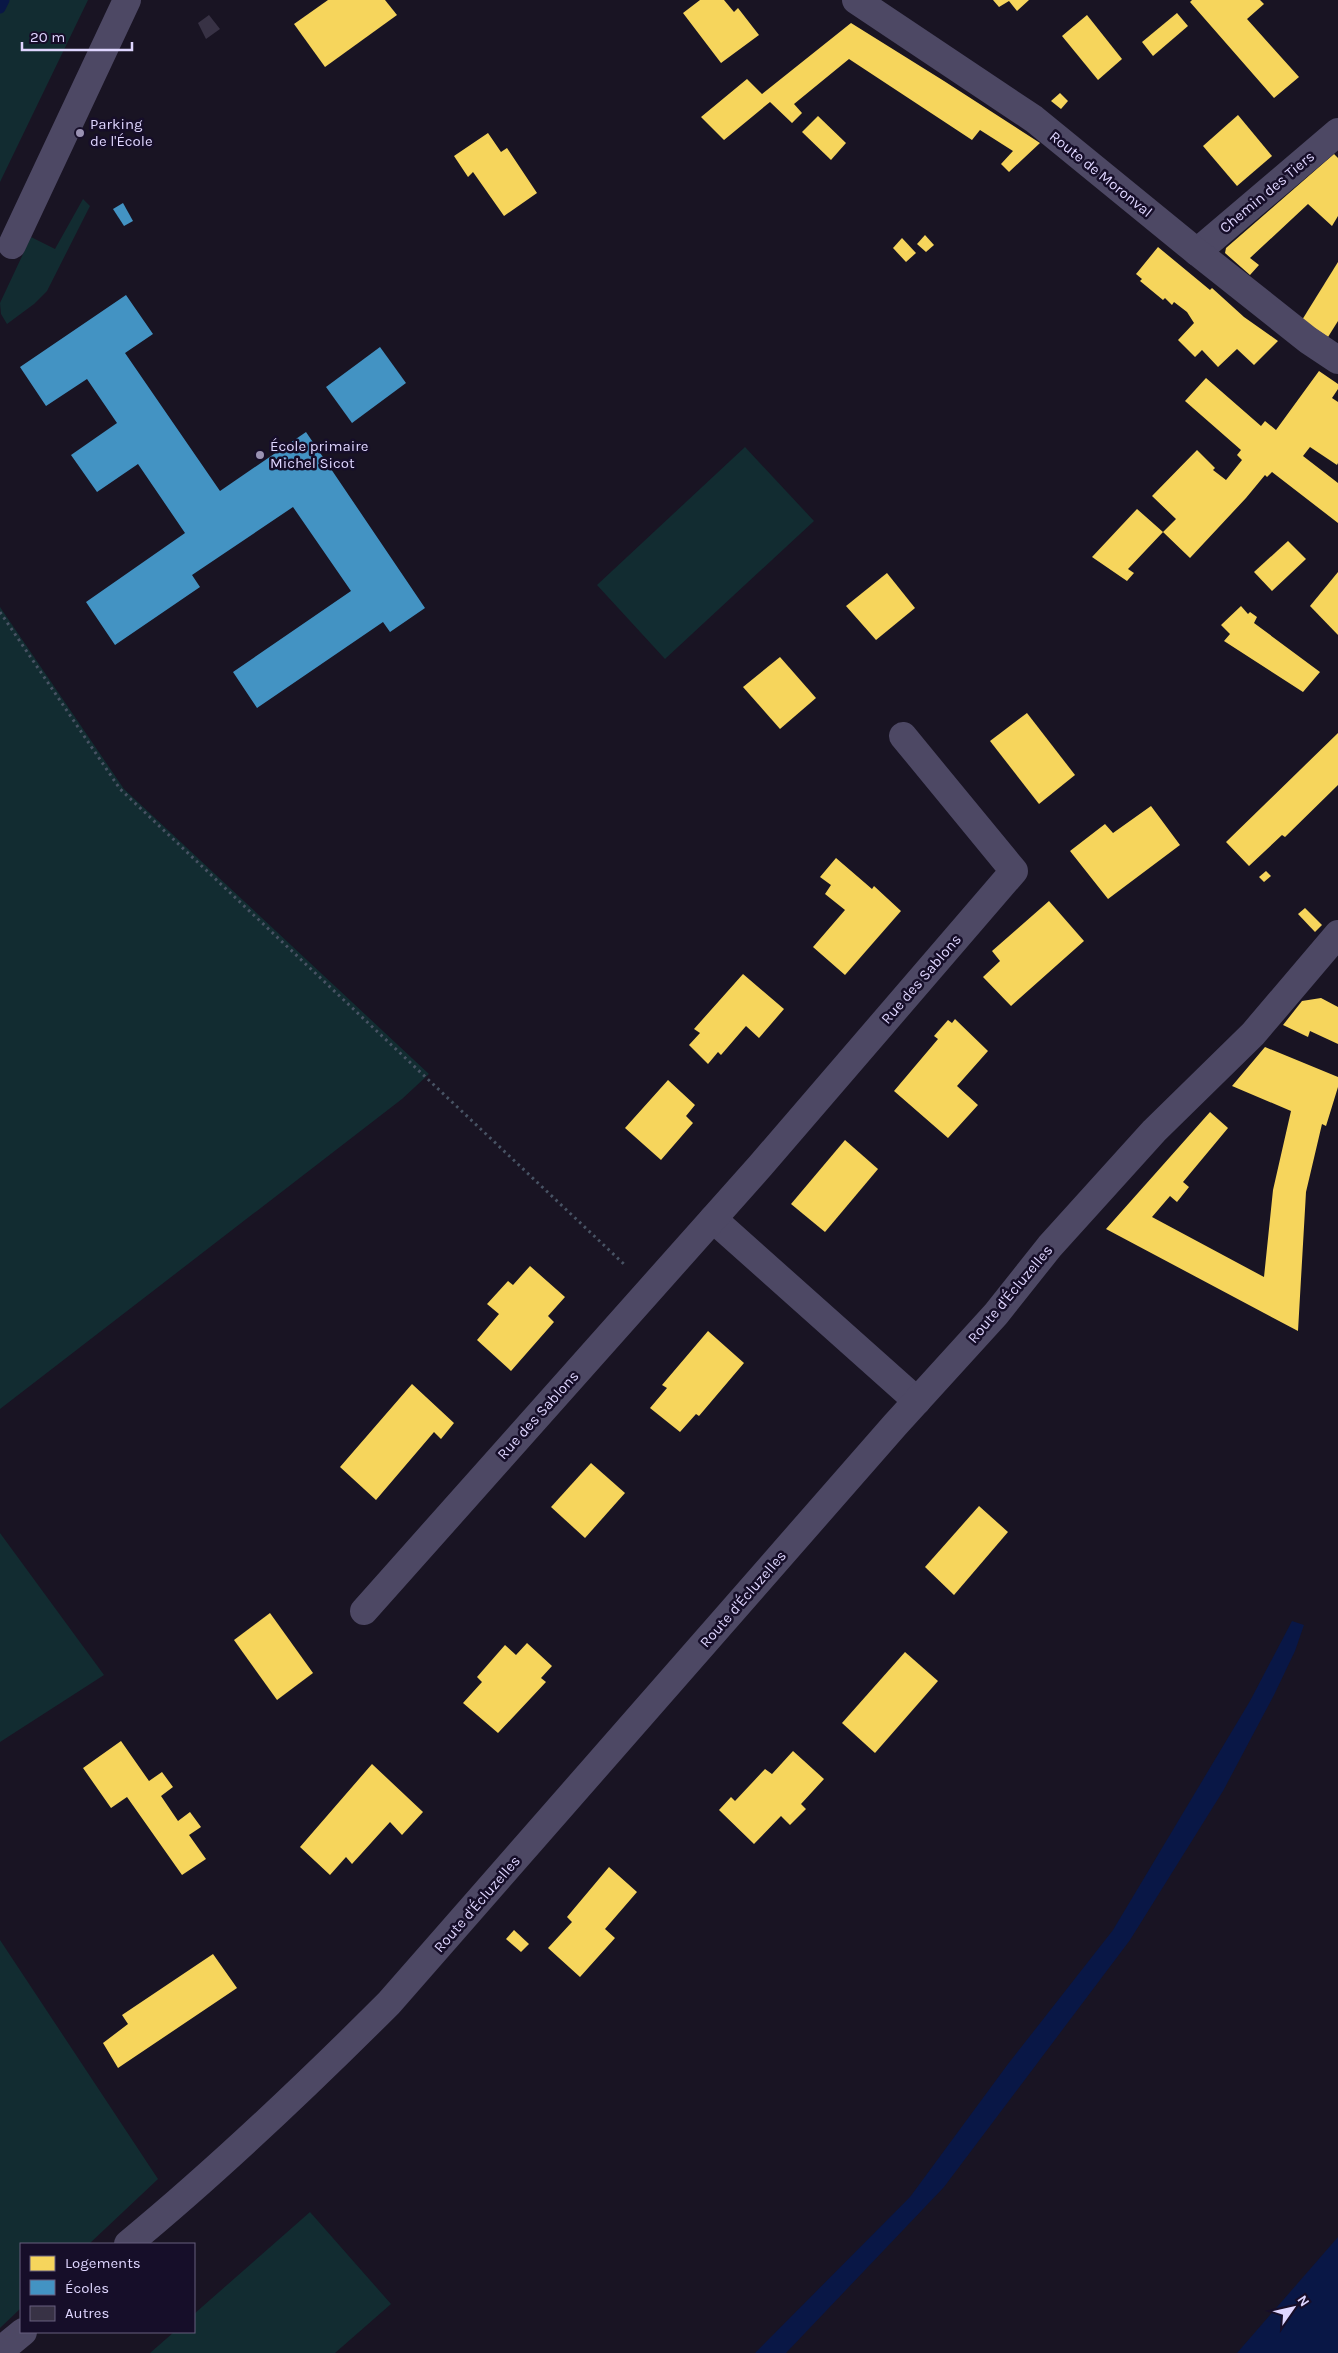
<svg xmlns="http://www.w3.org/2000/svg" width="1338" height="2353" font-family="Karla,sans-serif">
<rect width="100%" height="100%" fill="#191423"/>
<g fill="#122c31">
<polygon points="0,0 88,0 0,182"/>
<polygon points="83,199 90,206 47,291 34,304 7,324 1,314 0,303 31,237 55,249"/>
<polygon points="745,447 814,521 665,659 597,585"/>
<polygon points="0,607 124,789 429,1074 402,1099 0,1409"/>
<polygon points="0,1533 104,1675 0,1742"/>
<polygon points="0,1940 158,2179 89,2244 21,2244 21,2308 0,2328"/>
<polygon points="310,2212 391,2304 335,2353 150,2353 174,2332 194,2332 194,2314"/>
</g>
<g fill="#091746">
<polygon points="1292,1621 1304,1625 1295,1651 1274,1695 1223,1791 1130,1940 944,2187 786,2353 755,2353 910,2197 1008,2064 1113,1930 1250,1701"/>
<polygon points="1338,2237 1338,2353 1237,2353"/>
</g>
<g fill="#f6d55c">
<polygon points="328,0 385,0 397,15 325,67 294,24"/>
<polygon points="700,0 724,0 734,12 738,8 759,35 721,63 683,13"/>
<polygon points="993,0 1029,0 1017,11 1009,1 999,7"/>
<polygon points="1192,0 1260,0 1264,4 1247,19 1299,77 1274,98 1190,2"/>
<polygon points="1177,13 1188,26 1153,56 1142,42"/>
<polygon points="1087,15 1122,59 1098,80 1062,36"/>
<polygon points="851,23 944,81 1040,143 1009,172 1001,164 1013,151 980,130 972,140 849,59 794,104 802,113 792,123 770,102 724,140 701,117 747,79 762,94"/>
<polygon points="1060,93 1068,101 1061,109 1051,101"/>
<polygon points="1238,115 1272,156 1237,186 1203,146"/>
<polygon points="818,116 846,143 831,160 802,132"/>
<polygon points="488,133 501,152 507,148 537,193 504,216 473,172 468,177 454,156"/>
<polygon points="1334,154 1338,158 1338,216 1332,226 1308,204 1250,258 1259,265 1250,275 1225,253 1226,248"/>
<polygon points="925,235 934,245 926,252 917,244"/>
<polygon points="902,238 916,253 906,262 893,248"/>
<polygon points="1158,247 1210,290 1212,288 1244,317 1278,341 1254,365 1237,349 1218,367 1202,350 1195,357 1178,340 1194,323 1187,312 1174,302 1172,305 1165,298 1163,300 1140,281 1142,279 1136,274"/>
<polygon points="1338,262 1338,321 1328,337 1302,320"/>
<polygon points="1319,371 1338,384 1338,389 1332,398 1338,402 1338,463 1337,465 1310,447 1303,456 1338,483 1338,523 1272,472 1267,477 1265,475 1246,498 1190,558 1163,532 1176,519 1152,496 1197,450 1215,468 1213,470 1226,480 1242,460 1237,455 1241,450 1185,401 1206,378 1261,426 1265,421 1276,430"/>
<polygon points="1137,509 1163,532 1128,569 1134,573 1127,581 1092,557"/>
<polygon points="1288,541 1306,559 1272,591 1254,572"/>
<polygon points="1338,572 1338,635 1310,606"/>
<polygon points="887,573 915,608 876,640 846,606"/>
<polygon points="1241,606 1248,614 1250,612 1257,617 1254,623 1320,672 1303,692 1224,641 1230,634 1221,625"/>
<polygon points="780,657 816,698 780,729 743,687"/>
<polygon points="1027,713 1075,775 1039,804 990,741"/>
<polygon points="1338,733 1338,785 1285,837 1282,835 1249,866 1226,842"/>
<polygon points="1151,806 1180,845 1108,899 1070,851 1105,824 1113,833"/>
<polygon points="836,858 872,889 874,886 901,911 845,975 813,947 845,910 825,894 831,885 820,877"/>
<polygon points="1266,871 1271,876 1264,882 1259,877"/>
<polygon points="1049,901 1084,941 1011,1006 983,977 1000,961 992,951"/>
<polygon points="1305,908 1322,925 1315,932 1298,914"/>
<polygon points="743,974 784,1009 759,1038 746,1026 721,1055 718,1052 708,1064 689,1045 700,1033 694,1029"/>
<polygon points="1321,998 1338,1007 1338,1044 1310,1031 1308,1037 1283,1025 1302,1001"/>
<polygon points="955,1019 988,1051 957,1086 978,1105 948,1138 894,1091 938,1039 934,1036 948,1020 952,1023"/>
<polygon points="1265,1047 1338,1077 1338,1087 1326,1126 1322,1124 1306,1192 1298,1331 1106,1229 1210,1112 1228,1128 1183,1182 1189,1187 1177,1202 1170,1196 1152,1217 1264,1277 1273,1190 1291,1111 1232,1086"/>
<polygon points="668,1080 695,1105 686,1116 693,1123 661,1160 625,1128"/>
<polygon points="845,1140 878,1169 825,1232 791,1204"/>
<polygon points="530,1266 565,1297 548,1316 554,1322 511,1371 477,1340 499,1314 487,1304 508,1281 513,1285"/>
<polygon points="708,1331 744,1363 699,1416 696,1414 680,1432 650,1408 667,1388 662,1385"/>
<polygon points="412,1384 454,1423 441,1439 434,1432 376,1500 340,1467"/>
<polygon points="591,1463 625,1493 585,1538 551,1507"/>
<polygon points="979,1506 1008,1532 954,1595 925,1567"/>
<polygon points="270,1613 313,1673 277,1700 234,1640"/>
<polygon points="527,1643 552,1666 541,1678 546,1682 498,1733 463,1703 482,1682 477,1677 505,1645 516,1655"/>
<polygon points="905,1652 938,1681 875,1753 842,1723"/>
<polygon points="121,1741 149,1781 162,1772 173,1787 161,1796 178,1821 190,1812 201,1827 189,1835 206,1859 182,1875 127,1797 111,1808 83,1768"/>
<polygon points="793,1751 824,1779 801,1804 806,1809 790,1825 781,1816 754,1844 719,1810 731,1797 735,1801 765,1769 772,1774"/>
<polygon points="372,1764 423,1812 402,1835 390,1822 352,1864 346,1857 330,1875 300,1847"/>
<polygon points="609,1867 637,1892 605,1929 615,1938 580,1977 548,1948 572,1922 567,1917"/>
<polygon points="514,1930 529,1944 521,1952 506,1939"/>
<polygon points="213,1954 237,1988 118,2068 103,2043 128,2024 122,2015"/>
</g>
<g fill="#4393c3">
<polygon points="123,203 133,221 124,226 113,209"/>
<polygon points="126,295 153,334 125,353 220,491 306,432 425,608 390,632 383,622 257,708 233,672 351,591 293,507 192,575 200,587 115,645 86,602 185,533 138,464 97,492 71,455 117,423 87,379 46,406 20,367"/>
<polygon points="380,347 406,383 352,423 326,387"/>
</g>
<g fill="none" stroke-linecap="round" stroke-linejoin="round">
<polyline stroke="#091746" stroke-width="11" points="0,8 4,0"/>
</g>
<polygon fill="#383245" points="209,15 220,29 206,39 198,23"/>
<g fill="none" stroke-linecap="round" stroke-linejoin="round">
<polyline stroke="#485364" stroke-width="3" stroke-dasharray="2.5 4" stroke-linecap="butt" points="0,612 120,789 626,1266"/>
<g stroke="#4d4864" stroke-width="28">
<polyline points="12,245 127,0"/>
<polyline points="1197,252 1338,132"/>
<polyline points="713,1219 917,1401"/>
<polyline points="364,1611 761,1165 1014,871 903,736"/>
</g>
<g stroke="#4d4864" stroke-width="28">
<polyline points="856,0 1034,119 1197,252 1308,340 1338,360"/>
<path d="M128,2244c91,-75 177,-157 261,-241l506,-578 101,-111 54,-68 104,-115 99,-97 85,-100"/>
<polyline points="0,2351 23,2332"/>
</g>
</g>
<g fill="#9a92b2" stroke="#160e29" stroke-width="2">
<circle cx="80" cy="133" r="5"/>
<circle cx="260" cy="455" r="5"/>
</g>
<g text-anchor="middle" dominant-baseline="central" stroke-width="5" stroke-linejoin="round" paint-order="stroke">
<g font-size="15" fill="#dfd6ff" stroke="#160e29" text-anchor="start">
<text x="90" y="124">Parking<tspan x="90" dy="17">de l'École</tspan></text>
<text x="270" y="446">École primaire<tspan x="270" dy="17">Michel Sicot</tspan></text>
</g>
<g font-size="15" fill="#dfd6ff" stroke="#160e29">
<text transform="translate(1101 174) rotate(39)">Route de Moronval</text>
<text transform="translate(1267 192) rotate(-40)">Chemin des Tiers</text>
<text transform="translate(921 979) rotate(-49)">Rue des Sablons</text>
<text transform="translate(1010 1294) rotate(-50)">Route d'Écluzelles</text>
<text transform="translate(538 1415) rotate(-48)">Rue des Sablons</text>
<text transform="translate(743 1599) rotate(-49)">Route d'Écluzelles</text>
<text transform="translate(477 1904) rotate(-49)">Route d'Écluzelles</text>
</g>
</g>
<rect x="20" y="2243" width="175" height="90" fill="#160e29" stroke="#665e7f"/>
<rect x="30" y="2256" width="25" height="15" fill="#f6d55c" stroke="#665e7f"/>
<text x="65" y="2268" font-size="15" fill="#dfd6ff">Logements</text>
<rect x="30" y="2280" width="25" height="15" fill="#4393c3" stroke="#665e7f"/>
<text x="65" y="2293" font-size="15" fill="#dfd6ff">Écoles</text>
<rect x="30" y="2306" width="25" height="15" fill="#383245" stroke="#665e7f"/>
<text x="65" y="2318" font-size="15" fill="#dfd6ff">Autres</text>
<g transform="translate(1293 2308) rotate(56)" stroke="#160e29" stroke-width="4" paint-order="stroke">
<path d="M0-4L9 19L0 12L-9 19Z" fill="#dfd6ff"/>
<text y="-8" font-size="14" font-weight="bold" text-anchor="middle" fill="#dfd6ff">N</text>
</g>
<path d="M22 42v8h110v-8" fill="none" stroke="#dfd6ff" stroke-width="2.5"/>
<text x="30" y="42" font-size="15" fill="#dfd6ff" stroke="#160e29" stroke-width="4" paint-order="stroke">20 m</text>
</svg>
